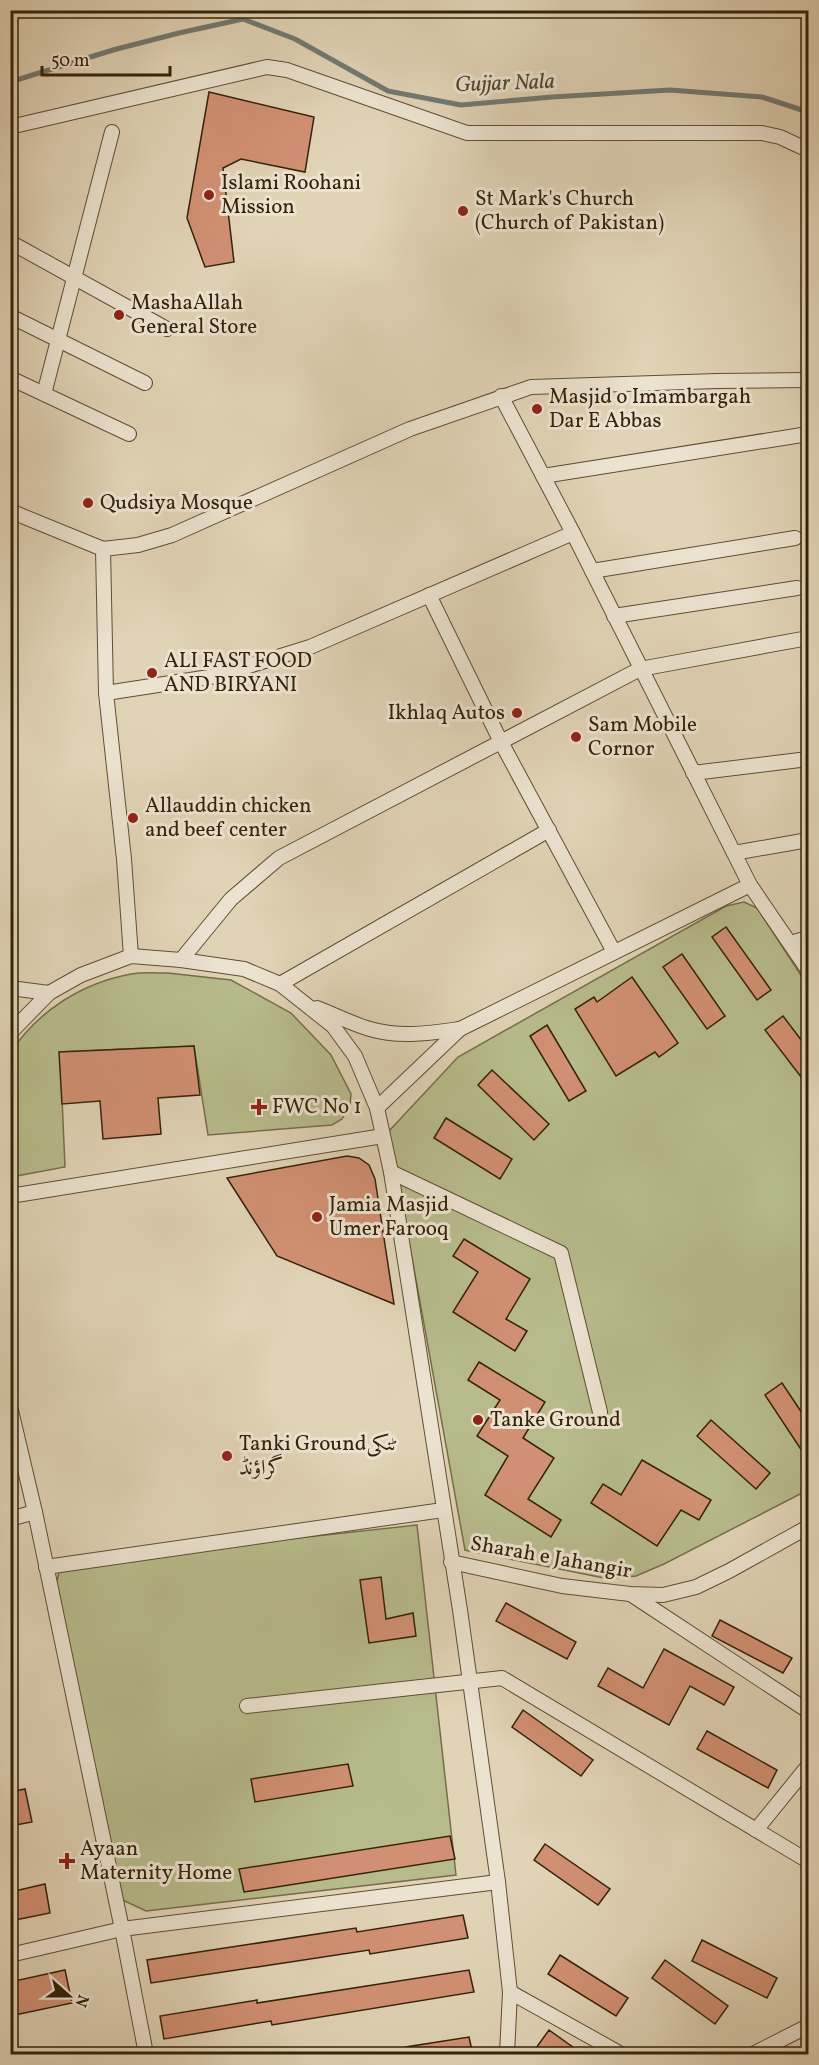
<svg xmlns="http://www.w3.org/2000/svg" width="819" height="2065" font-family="Vollkorn,Amiri,serif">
<rect width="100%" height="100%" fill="#e1d3b6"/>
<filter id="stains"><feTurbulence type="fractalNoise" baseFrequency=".00333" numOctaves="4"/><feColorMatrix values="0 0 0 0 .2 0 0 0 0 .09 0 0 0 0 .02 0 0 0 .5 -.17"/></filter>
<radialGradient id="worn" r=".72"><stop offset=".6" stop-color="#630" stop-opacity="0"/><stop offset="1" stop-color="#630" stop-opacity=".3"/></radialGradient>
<g fill="#b7bb8b" stroke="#766e4a" stroke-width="1.5">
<polygon points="744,902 757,908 808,986 808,1490 664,1564 636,1576 609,1579 465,1550 389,1131 458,1057 726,906"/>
<path d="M168,973l63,7 60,33 40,42 20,39 -1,11 -8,14 -10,6 -124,10 -14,-89 -134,6 5,115 -54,10v-125c27,-41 71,-69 120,-78 12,-2 25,-1 37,-1z"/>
<polygon points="417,1525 456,1875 146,1911 116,1897 56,1585 61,1564"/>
</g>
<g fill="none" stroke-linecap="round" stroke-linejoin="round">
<polyline stroke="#727a73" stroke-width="5" points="10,82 113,50 179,33 243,19 295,39 388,91 461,105 552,97 670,90 762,97 808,112"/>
</g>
<g fill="#d19073" stroke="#342209" stroke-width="1.5">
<polygon points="209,92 314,117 305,172 241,159 223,168 234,262 205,267 187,218"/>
<polygon points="726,927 771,990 757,1000 712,937"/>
<polygon points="682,954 725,1016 707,1029 663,967"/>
<polygon points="632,977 678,1043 659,1057 655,1052 616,1076 575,1009 594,997 597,1002"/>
<polygon points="783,1016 808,1049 808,1086 765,1030"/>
<polygon points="547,1025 586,1091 569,1101 530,1036"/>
<polygon points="194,1046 200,1095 158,1098 161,1134 103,1139 100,1101 62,1104 59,1052"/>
<polygon points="492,1070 549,1124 534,1140 478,1085"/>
<polygon points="446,1118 512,1159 500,1179 434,1138"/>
<polygon points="347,1156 359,1158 369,1165 375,1179 394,1304 277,1256 227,1178"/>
<polygon points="464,1239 530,1279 506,1319 527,1331 515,1351 453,1312 478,1272 453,1256"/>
<polygon points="479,1362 545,1402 523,1438 554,1458 528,1499 561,1520 551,1537 485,1495 508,1456 477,1436 500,1400 468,1380"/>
<polygon points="782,1383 808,1422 808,1460 765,1395"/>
<polygon points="711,1420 770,1473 756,1489 697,1436"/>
<polygon points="642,1460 711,1500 699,1520 681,1510 657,1546 591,1503 603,1484 621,1495"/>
<polygon points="381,1577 386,1619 413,1613 416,1636 369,1643 360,1580"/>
<polygon points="506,1603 576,1642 567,1659 496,1621"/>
<polygon points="720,1620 792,1658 783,1673 712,1636"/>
<polygon points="664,1649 734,1687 724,1705 690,1686 669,1725 598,1686 608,1668 643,1688"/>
<polygon points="523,1710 593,1760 581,1776 512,1727"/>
<polygon points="707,1731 777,1770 768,1788 697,1749"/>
<polygon points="348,1764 353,1786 255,1802 251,1779"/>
<polygon points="25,1789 32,1822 10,1826 10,1792"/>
<polygon points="450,1836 455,1859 244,1892 239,1869"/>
<polygon points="545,1844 610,1889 598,1905 534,1860"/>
<polygon points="45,1884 50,1913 10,1921 10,1892"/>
<polygon points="463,1915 468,1938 370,1954 369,1950 151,1983 147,1960 356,1928 357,1932"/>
<polygon points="702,1940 777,1978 767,1998 692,1961"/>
<polygon points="560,1955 628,1998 616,2016 548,1974"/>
<polygon points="665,1960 728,2006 715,2024 652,1978"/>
<polygon points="65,1970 72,2003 10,2016 10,1982"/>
<polygon points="469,1970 474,1992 272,2025 271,2021 164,2039 160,2016 257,2000 257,2003"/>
<polygon points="549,2030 584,2055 531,2055"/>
<polygon points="469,2037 473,2055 407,2055 406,2047"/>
</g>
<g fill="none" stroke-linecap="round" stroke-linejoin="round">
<g stroke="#5f4e34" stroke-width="16">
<g id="minor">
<polyline points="10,127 267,67 287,70 467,133 762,133 780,137 808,150"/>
<polyline points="10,242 167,329"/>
<polyline points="10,316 145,383"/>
<polyline points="10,378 129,434"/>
<polyline points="44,394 112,132"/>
<polyline points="501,396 573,533 750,885 808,970"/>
<polyline points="543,476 808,434"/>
<polyline points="10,511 103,549 138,545 172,535 410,429 531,387 717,381 808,380"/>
<polyline points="103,549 106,693 124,859 131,956"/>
<polyline points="592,571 795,538"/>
<polyline points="429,595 501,742 614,952"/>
<polyline points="614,616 797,588"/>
<polyline points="106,693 216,676 310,647 573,533"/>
<polyline points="693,773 808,759"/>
<polyline points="734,853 808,840"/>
<polyline points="790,943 808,938"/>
<polyline points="181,960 231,899 279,858 640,669 808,638"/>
<polyline points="280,984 549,830"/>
<polyline points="10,988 49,993"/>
<path d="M317,1008c18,7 35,16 53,21 30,9 60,4 90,0"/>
<polyline points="10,1033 49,993 81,975 131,956 181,960 244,969 280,984 333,1026 355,1056 377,1108 391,1172 460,1610 498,1882 510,1992 507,2054"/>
<polyline points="377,1108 460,1029 750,885"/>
<polyline points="391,1172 561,1253 600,1412"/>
<polyline points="10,1196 383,1136"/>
<polyline points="10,1406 35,1512 122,1929 146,2054"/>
<polyline points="10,1519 35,1512"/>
<polyline points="451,1562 562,1586 630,1594 663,1595 696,1587 729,1571 808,1527"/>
<polyline points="46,1567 443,1510"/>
<polyline points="632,1595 808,1711"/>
<polyline points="247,1706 502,1678 808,1861"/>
<polyline points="756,1830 808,1766"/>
<polyline points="10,1955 122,1929 498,1882"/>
<polyline points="510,1992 621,2054"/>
<polyline points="753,2054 808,2026"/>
</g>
</g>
<use href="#minor" stroke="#ece2d0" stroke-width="14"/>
</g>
<g fill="#8f2418" stroke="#ece2d0" stroke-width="2">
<circle cx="209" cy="195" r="6"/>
<circle cx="463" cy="211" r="6"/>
<circle cx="119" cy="315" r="6"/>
<circle cx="537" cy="409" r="6"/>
<circle cx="88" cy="503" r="6"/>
<circle cx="152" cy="673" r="6"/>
<circle cx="517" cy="713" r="6"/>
<circle cx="576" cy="737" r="6"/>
<circle cx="133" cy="818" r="6"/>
<path d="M256 1098h6v6h6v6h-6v6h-6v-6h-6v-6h6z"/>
<circle cx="317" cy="1217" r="6"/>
<circle cx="478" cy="1420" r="6"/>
<circle cx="227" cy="1456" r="6"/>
<path d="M64 1852h6v6h6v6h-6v6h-6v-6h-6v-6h6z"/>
</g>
<g text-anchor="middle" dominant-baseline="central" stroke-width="6" stroke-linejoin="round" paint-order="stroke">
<g font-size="21" fill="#342209" stroke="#ece2d0" text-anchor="start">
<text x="221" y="183">Islami Roohani<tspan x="221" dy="24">Mission</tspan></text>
<text x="475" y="199">St Mark's Church<tspan x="475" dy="24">(Church of Pakistan)</tspan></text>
<text x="131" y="303">MashaAllah<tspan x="131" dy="24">General Store</tspan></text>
<text x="549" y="397">Masjid o Imambargah<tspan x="549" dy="24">Dar E Abbas</tspan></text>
<text x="100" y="503">Qudsiya Mosque</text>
<text x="164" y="661">ALI FAST FOOD<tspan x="164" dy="24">AND BIRYANI</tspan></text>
<text x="505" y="713" text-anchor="end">Ikhlaq Autos</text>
<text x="588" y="725">Sam Mobile<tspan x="588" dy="24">Cornor</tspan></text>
<text x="145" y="806">Allauddin chicken<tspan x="145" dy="24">and beef center</tspan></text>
<text x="272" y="1107">FWC No 1</text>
<text x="329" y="1205">Jamia Masjid<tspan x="329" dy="24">Umer Farooq</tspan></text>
<text x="490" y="1420">Tanke Ground</text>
<text x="239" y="1444">Tanki Groundٹنکی<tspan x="239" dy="24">گراؤنڈ</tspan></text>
<text x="80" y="1849">Ayaan<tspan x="80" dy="24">Maternity Home</tspan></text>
</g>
<g font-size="21" fill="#342209" stroke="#ece2d0">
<text transform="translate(551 1558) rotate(10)">Sharah e Jahangir</text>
</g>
<g font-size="22" font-style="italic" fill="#4e4635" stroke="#ece2d0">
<text transform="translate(505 84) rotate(-2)">Gujjar Nala</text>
</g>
</g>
<rect width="819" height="2065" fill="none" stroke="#e1d3b6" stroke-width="36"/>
<rect x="12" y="12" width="795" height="2041" fill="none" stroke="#342209" stroke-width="3"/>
<rect x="18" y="18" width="783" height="2029" fill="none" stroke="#342209" stroke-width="1.5"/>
<g transform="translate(69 1996) rotate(111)" stroke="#ece2d0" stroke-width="4.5" paint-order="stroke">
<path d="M0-4.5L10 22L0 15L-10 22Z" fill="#342209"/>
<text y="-9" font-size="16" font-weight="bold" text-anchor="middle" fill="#342209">N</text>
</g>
<path d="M42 66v9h128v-9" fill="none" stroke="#342209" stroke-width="3"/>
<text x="51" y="66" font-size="18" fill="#342209" stroke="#ece2d0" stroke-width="4.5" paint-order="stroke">50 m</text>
<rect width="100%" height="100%" filter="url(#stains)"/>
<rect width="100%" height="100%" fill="url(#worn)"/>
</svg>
